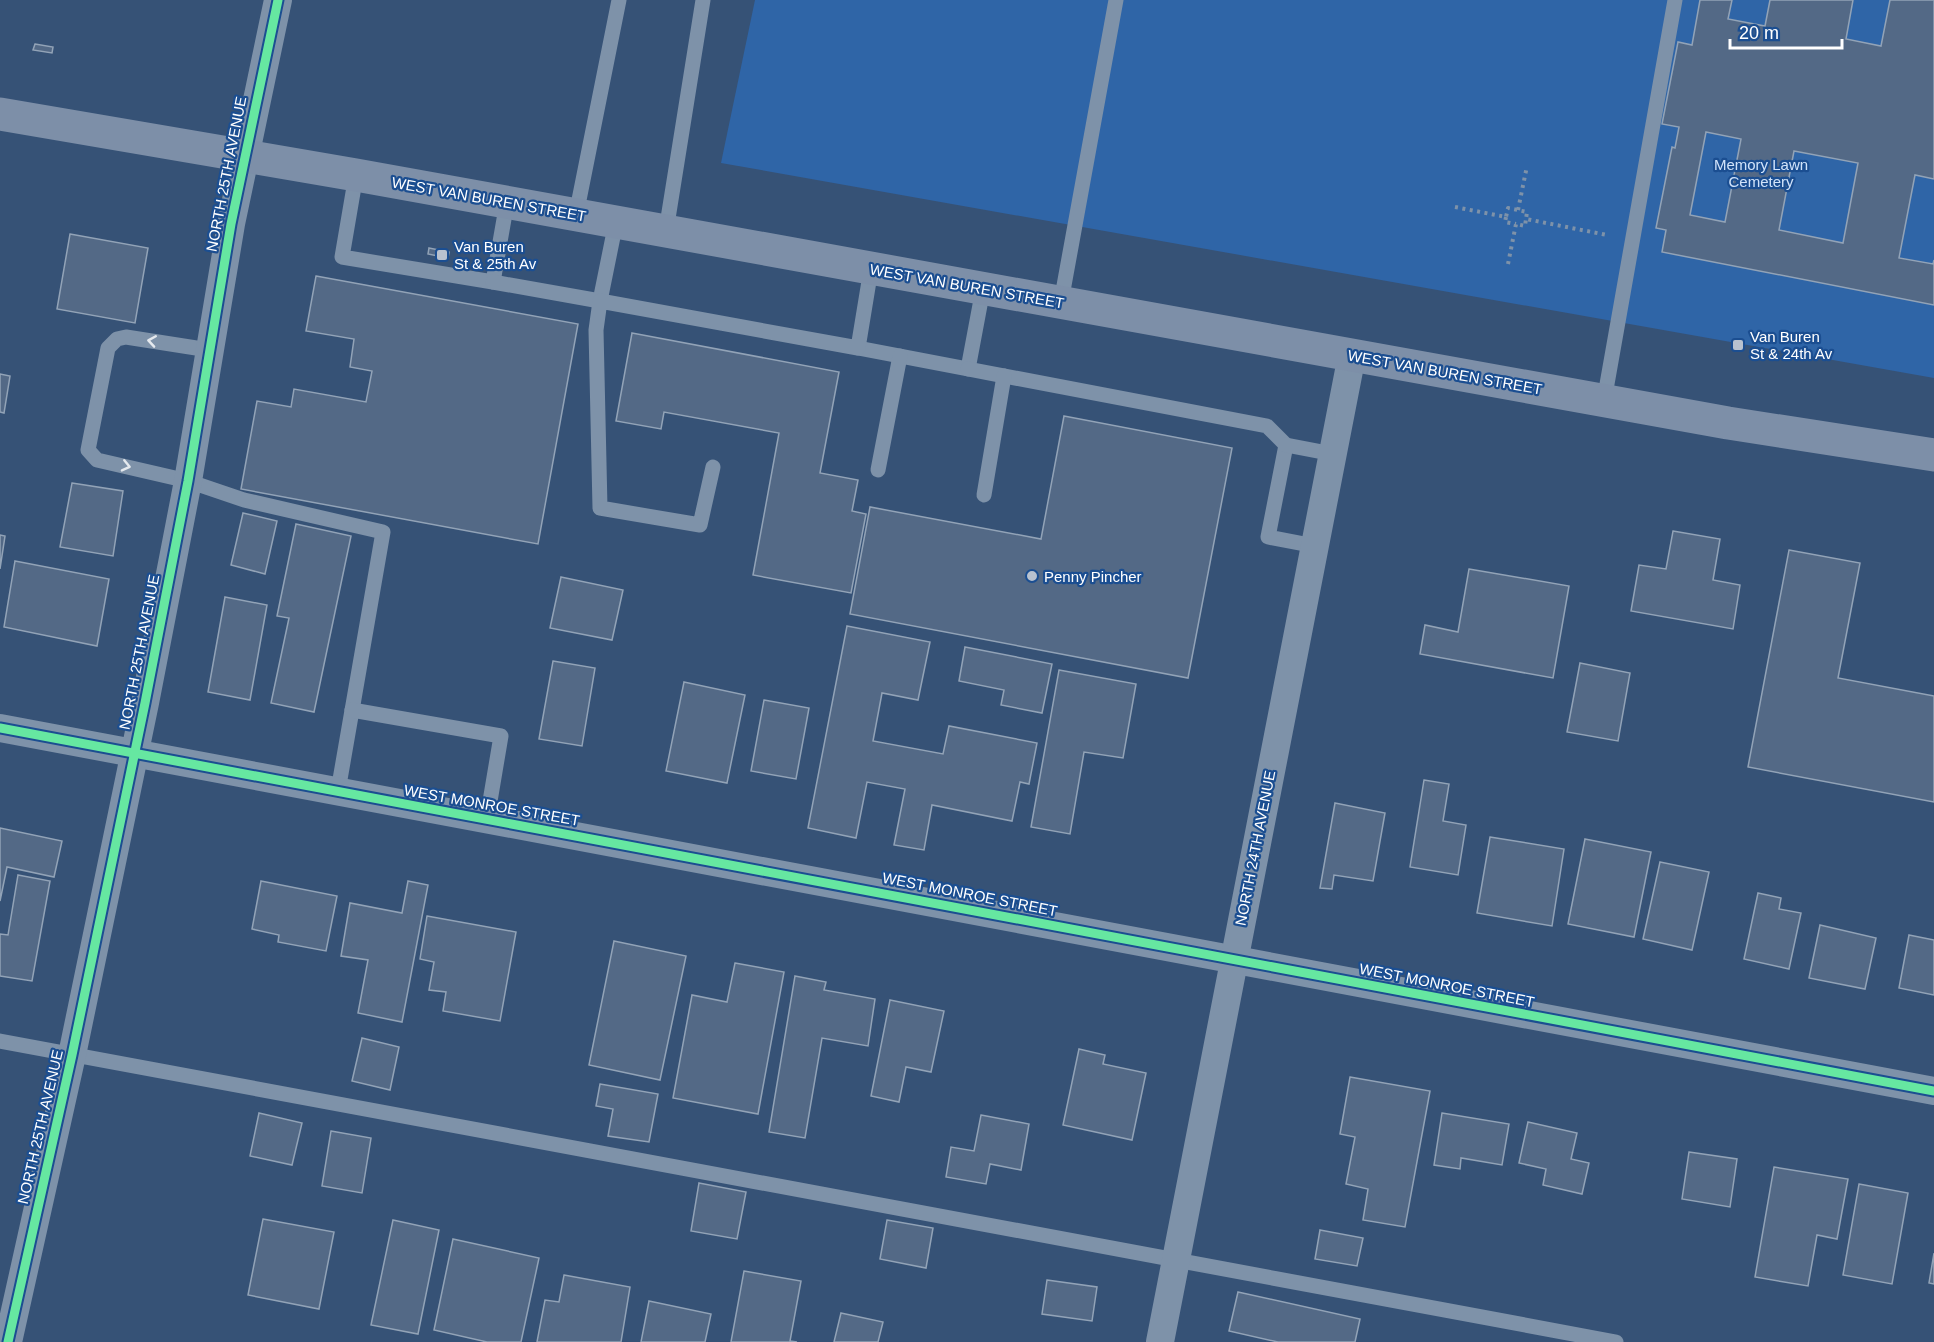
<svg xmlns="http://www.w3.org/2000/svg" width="1934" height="1342" font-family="Arial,sans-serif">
<rect width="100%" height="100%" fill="#365276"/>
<polygon fill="#2f65a7" points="755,0 1934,0 1934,378 721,163"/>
<g fill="#536986" stroke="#92a3b7" stroke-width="1.5" fill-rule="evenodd">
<path d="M1700,0h32l-4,19 37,7 5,-26h83l-7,39 35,7 9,-46h44v179l-19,-4 -16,83 34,6 1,-4v45l-272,-53 4,-22 -10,-2 16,-81 3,1 4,-21 -17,-3 16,-82 14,3zM1706,132l35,7 -16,83 -35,-7zM1794,151l64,12 -15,80 -64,-13z"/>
<polygon points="35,44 53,47 52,53 33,50"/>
<polygon points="70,234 148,248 135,323 57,309"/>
<polygon points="429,248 449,252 448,258 428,254"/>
<polygon points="316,276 578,324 538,544 241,489 257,401 291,407 294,389 366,402 372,371 350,367 354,339 306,331"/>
<polygon points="632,333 839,372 820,473 858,480 852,511 866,514 851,593 753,575 779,433 664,412 661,429 616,421"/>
<polygon points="0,374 10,376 4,413 0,412"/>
<polygon points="1064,416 1232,448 1188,678 850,614 870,507 1041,539"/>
<polygon points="72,483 123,491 113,556 60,547"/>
<polygon points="243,513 277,521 265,574 231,565"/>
<polygon points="296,524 351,536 314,712 271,703 289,618 277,616"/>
<polygon points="1673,531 1720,539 1713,580 1740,585 1733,629 1631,611 1639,565 1666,569"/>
<polygon points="0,535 5,536 0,569"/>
<polygon points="1789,550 1860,563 1838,678 1934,696 1934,802 1748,767"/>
<polygon points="15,561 109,579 97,646 4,627"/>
<polygon points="1469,569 1569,586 1553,678 1420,654 1425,625 1458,632"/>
<polygon points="561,577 623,590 612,640 550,628"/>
<polygon points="225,597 267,605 250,700 208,692"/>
<polygon points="847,626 930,642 918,700 882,693 873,741 943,754 949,726 1037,743 1029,784 1020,782 1012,821 932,805 924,850 894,845 905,789 867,782 856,838 808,828"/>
<polygon points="965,647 1052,664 1042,713 1001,705 1004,690 959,681"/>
<polygon points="553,661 595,668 582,746 539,739"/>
<polygon points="1580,663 1630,673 1618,741 1567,732"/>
<polygon points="1059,670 1136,684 1123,758 1084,752 1070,834 1031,827"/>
<polygon points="684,682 745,695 727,783 666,771"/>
<polygon points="764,700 809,708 796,779 751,771"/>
<polygon points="1424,780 1449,784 1443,821 1466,825 1458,875 1410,867"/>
<polygon points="1335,803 1385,813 1373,881 1334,875 1332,889 1320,888"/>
<polygon points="0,828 62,841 54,877 7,867 0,901"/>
<polygon points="1490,837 1564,849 1552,926 1477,913"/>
<polygon points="1585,839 1651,852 1634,937 1568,924"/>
<polygon points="1660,862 1709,872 1692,950 1643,939"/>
<polygon points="18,875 50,881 32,981 0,976 0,934 8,935"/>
<polygon points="261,881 337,896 326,951 278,942 279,935 252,929"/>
<polygon points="408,881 428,885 402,1022 358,1013 368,960 341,956 350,903 402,913"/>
<polygon points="1758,893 1781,898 1779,909 1801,913 1789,969 1744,959"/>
<polygon points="427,916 516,932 500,1021 443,1011 446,992 429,990 434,962 420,959"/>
<polygon points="1820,925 1876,938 1865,989 1809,978"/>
<polygon points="1909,935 1934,940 1934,995 1899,988"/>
<polygon points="614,941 686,956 660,1080 589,1065"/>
<polygon points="735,963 784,972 758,1114 673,1098 692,995 727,1002"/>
<polygon points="795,976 826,982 824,990 875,999 868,1046 822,1038 805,1138 769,1132"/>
<polygon points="890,1000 944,1011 931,1072 906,1067 899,1102 871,1096"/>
<polygon points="362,1038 399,1047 390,1090 352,1081"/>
<polygon points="1079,1049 1105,1055 1103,1064 1146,1073 1132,1140 1063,1125"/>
<polygon points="1350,1077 1430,1091 1405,1227 1363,1220 1368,1189 1346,1184 1355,1137 1340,1134"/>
<polygon points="600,1084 658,1094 649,1142 608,1136 613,1109 596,1106"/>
<polygon points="259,1113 302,1123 292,1165 250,1156"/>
<polygon points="1442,1113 1509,1124 1502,1165 1461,1158 1460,1169 1434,1165"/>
<polygon points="981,1115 1029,1124 1021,1170 990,1164 986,1184 946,1177 951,1147 974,1151"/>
<polygon points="1528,1122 1577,1133 1571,1159 1589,1163 1582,1194 1543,1185 1546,1169 1519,1163"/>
<polygon points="331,1131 371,1138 362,1193 322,1186"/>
<polygon points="1689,1152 1737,1159 1730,1207 1682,1199"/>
<polygon points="1774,1167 1848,1179 1837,1239 1817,1235 1808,1286 1755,1277"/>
<polygon points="699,1183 746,1192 737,1239 691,1231"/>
<polygon points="1859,1184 1908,1193 1892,1284 1843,1275"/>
<polygon points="263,1219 334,1232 319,1309 248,1295"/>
<polygon points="393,1220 439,1230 418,1334 371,1325"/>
<polygon points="887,1220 933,1228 926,1268 880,1259"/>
<polygon points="1320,1230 1363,1238 1357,1266 1315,1259"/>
<polygon points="453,1239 539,1258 521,1342 487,1342 434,1330"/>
<polygon points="1934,1253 1934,1284 1929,1283"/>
<polygon points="744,1271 801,1281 790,1341 797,1342 731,1342"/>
<polygon points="564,1275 630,1287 621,1342 537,1342 545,1300 559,1302"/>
<polygon points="1047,1280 1097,1287 1092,1321 1042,1314"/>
<polygon points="1238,1292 1360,1319 1355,1342 1278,1342 1229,1331"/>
<polygon points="649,1301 711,1314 705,1342 641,1342"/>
<polygon points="841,1313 883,1322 878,1342 834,1342"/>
</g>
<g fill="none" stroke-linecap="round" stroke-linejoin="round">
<g stroke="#7e92a9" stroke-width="4" stroke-dasharray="3 4.5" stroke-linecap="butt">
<polyline points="1455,207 1506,217 1508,208 1527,212 1526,219 1607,235"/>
<polyline points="1518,210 1527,166"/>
<polyline points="1506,217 1505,222 1516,224"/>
<polyline points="1508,264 1516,224 1525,226 1526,219"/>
</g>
<g stroke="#7e92a9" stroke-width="15">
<polyline points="356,175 342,257 493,282 507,202"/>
<polyline points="576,215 619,0"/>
<polyline points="666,231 703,0"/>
<polyline points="493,282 600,301 616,222"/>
<polyline points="1061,302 1116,0"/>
<polyline points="858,348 968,369 983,289"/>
<polyline points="209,350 126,337 117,339 108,348 88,450 97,460 188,481 244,500 383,532 338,791"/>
<polyline points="968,369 1267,426 1286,445 1268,537 1315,546"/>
<polyline points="1604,401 1675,0"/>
<polyline points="1286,445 1333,454"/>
<polyline points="713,467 700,525 600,508 596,330 600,301 858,348 871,269"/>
<polyline points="878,470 900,356"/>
<polyline points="984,495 1004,376"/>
<polyline points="352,710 501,736 487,819"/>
<polyline points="0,1041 1616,1342"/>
</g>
<g stroke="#7e92a9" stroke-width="28">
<polyline points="0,728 1934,1091"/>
<polyline points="8,1342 72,1055 145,703 188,481 231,224 278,0"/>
<polyline points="1160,1342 1352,355"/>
</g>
<polyline stroke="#7d8fa8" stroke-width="33" points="0,114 356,175 1728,423 1934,455"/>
<g stroke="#1b4e91" stroke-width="13">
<g id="cycleway">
<polyline points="0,728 1934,1091"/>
<polyline points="8,1342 72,1055 145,703 188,481 231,224 278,0"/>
</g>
</g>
<use href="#cycleway" stroke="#66e7a1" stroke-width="9"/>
</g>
<defs><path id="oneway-chevron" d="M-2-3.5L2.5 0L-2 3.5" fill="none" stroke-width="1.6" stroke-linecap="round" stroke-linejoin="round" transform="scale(1.5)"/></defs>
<g stroke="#e5e9ee">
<use href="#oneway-chevron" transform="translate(152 341) rotate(-171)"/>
<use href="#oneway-chevron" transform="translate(126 466) rotate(13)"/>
</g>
<g fill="#b9c2cf" stroke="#1b4e91" stroke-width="2">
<rect x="436" y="249" width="12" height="12" rx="3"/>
<rect x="1732" y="339" width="12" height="12" rx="3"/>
<circle cx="1032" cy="576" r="6"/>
</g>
<g text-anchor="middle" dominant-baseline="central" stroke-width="4.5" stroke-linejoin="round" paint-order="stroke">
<g font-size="15" fill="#d1e3fa" stroke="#1b4e91">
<text x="1761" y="164">Memory Lawn<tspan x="1761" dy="17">Cemetery</tspan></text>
</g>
<g font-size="15" fill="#fff" stroke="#1b4e91">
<text transform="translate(226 174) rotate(-79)">NORTH 25TH AVENUE</text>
<text transform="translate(489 199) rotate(10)">WEST VAN BUREN STREET</text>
<text transform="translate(967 286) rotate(10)">WEST VAN BUREN STREET</text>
<text transform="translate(1445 372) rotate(10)">WEST VAN BUREN STREET</text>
<text transform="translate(139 652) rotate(-79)">NORTH 25TH AVENUE</text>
<text transform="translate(492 805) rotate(10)">WEST MONROE STREET</text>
<text transform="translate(1255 848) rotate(-79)">NORTH 24TH AVENUE</text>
<text transform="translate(970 894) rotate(11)">WEST MONROE STREET</text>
<text transform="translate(1447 985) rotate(11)">WEST MONROE STREET</text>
<text transform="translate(40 1127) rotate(-77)">NORTH 25TH AVENUE</text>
</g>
<g font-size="15" fill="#fff" stroke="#1b4e91" text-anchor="start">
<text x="454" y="246">Van Buren<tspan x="454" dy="17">St &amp; 25th Av</tspan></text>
<text x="1750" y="336">Van Buren<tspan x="1750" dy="17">St &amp; 24th Av</tspan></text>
<text x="1044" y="576">Penny Pincher</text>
</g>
</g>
<path d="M1730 39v9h112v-9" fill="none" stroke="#ffffff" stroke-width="3"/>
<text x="1739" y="39" font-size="18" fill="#ffffff" stroke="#1b4e91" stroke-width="4.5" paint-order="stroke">20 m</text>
</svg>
